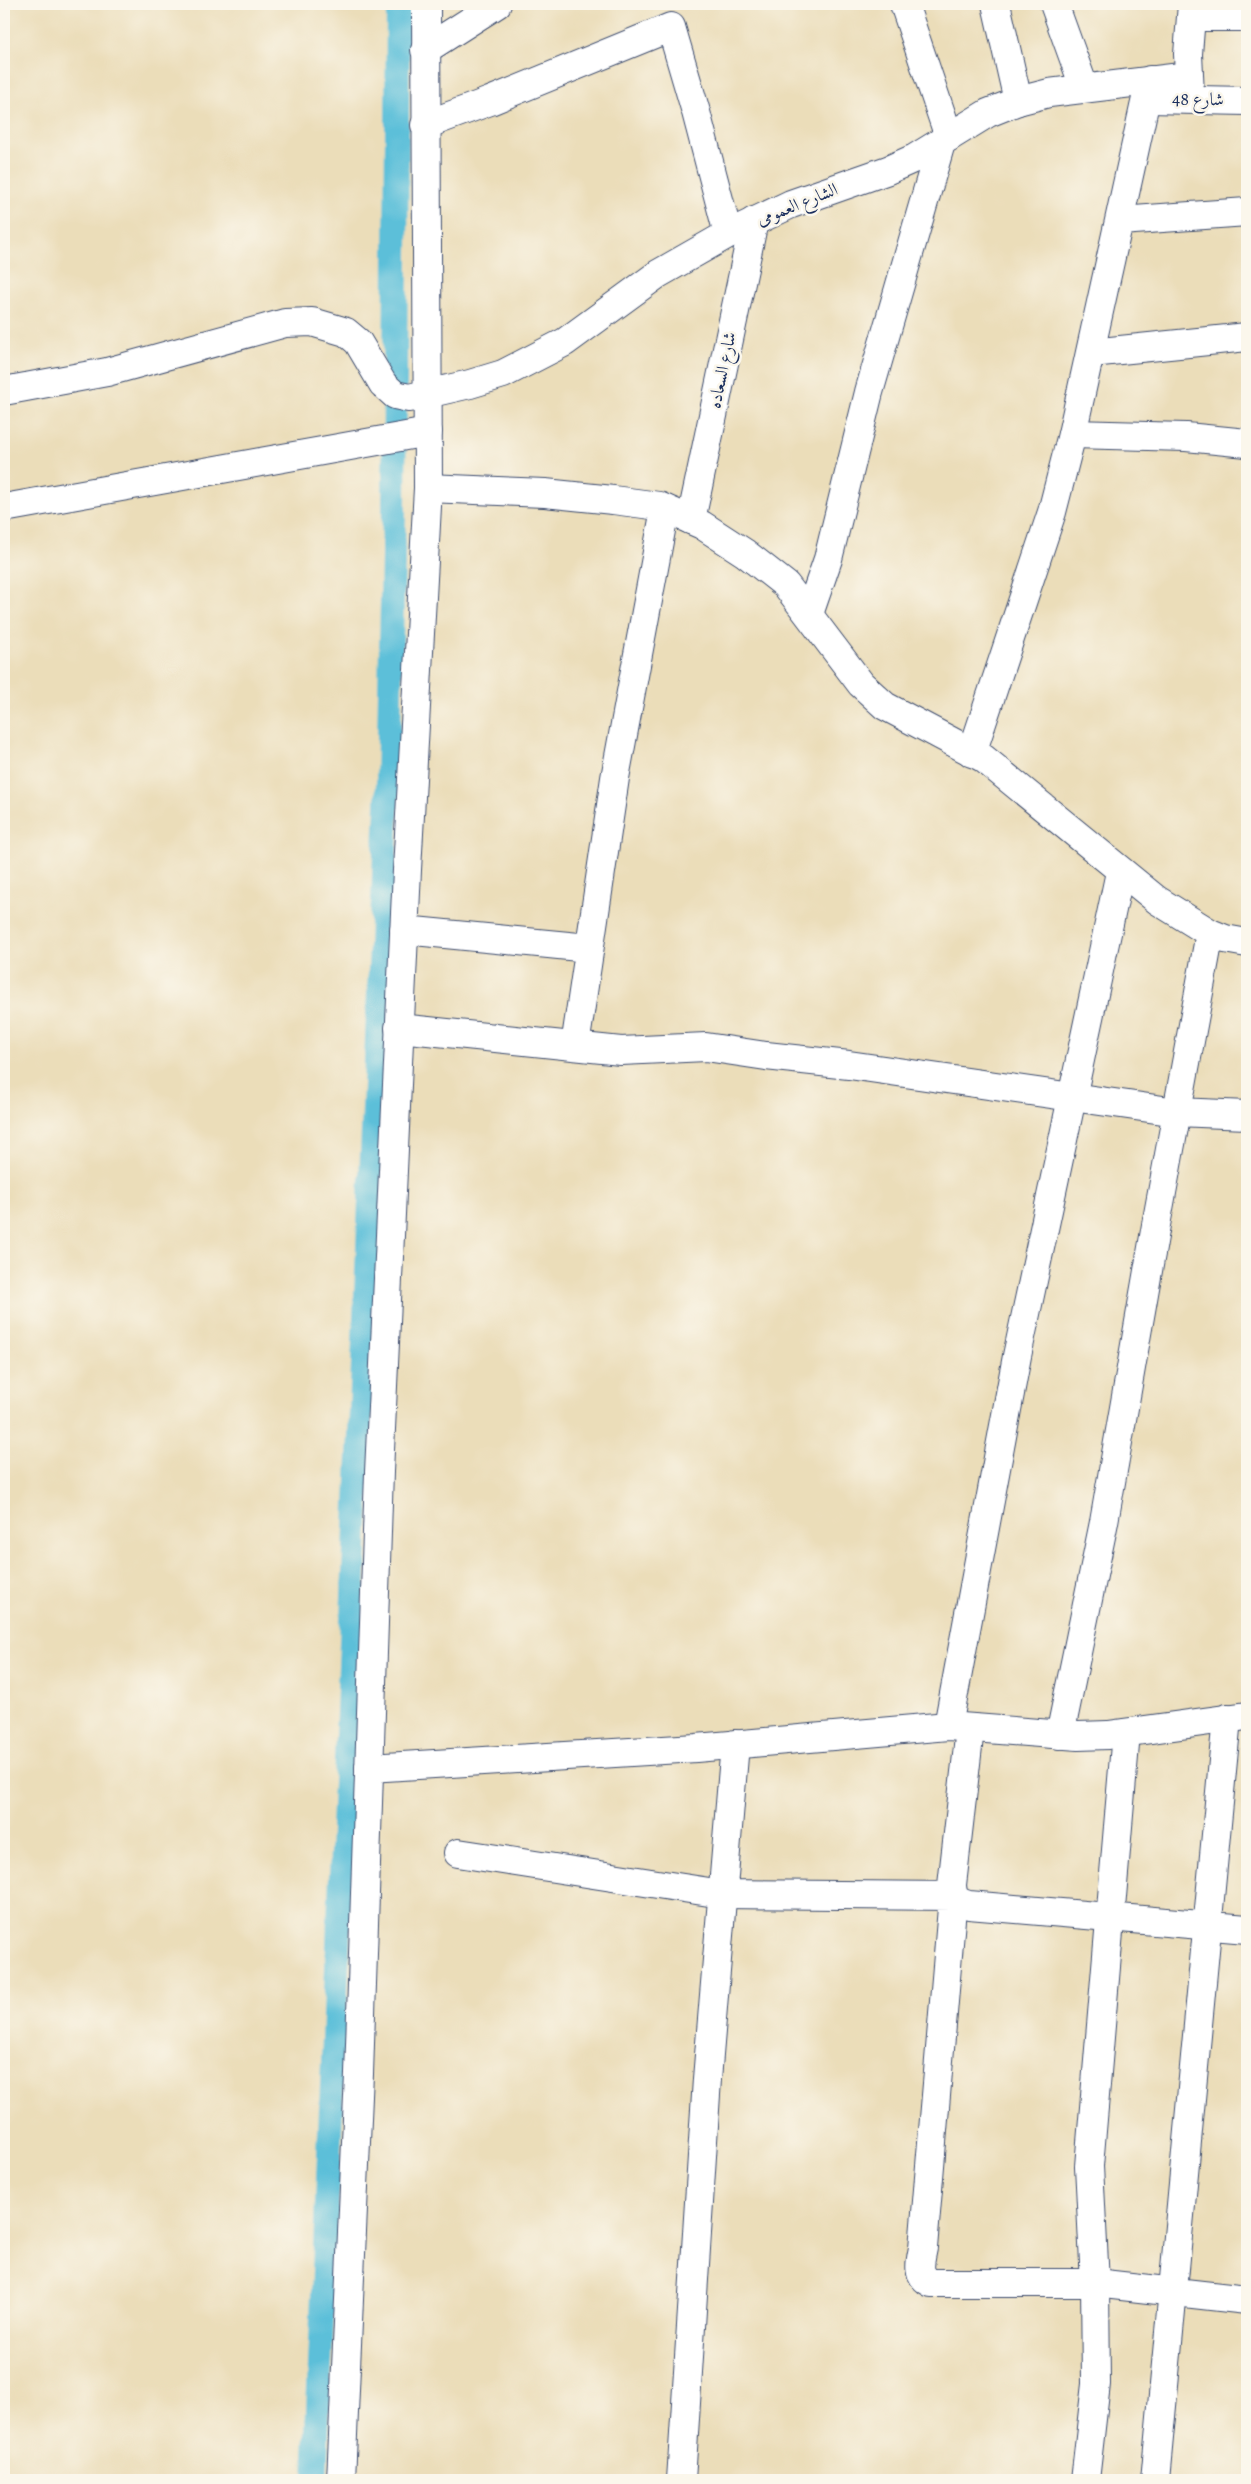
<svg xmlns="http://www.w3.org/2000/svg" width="1251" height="2484" font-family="Alegreya,Amiri,serif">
<rect width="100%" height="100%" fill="#fbf7ec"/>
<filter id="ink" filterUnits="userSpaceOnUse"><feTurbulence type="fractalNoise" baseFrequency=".02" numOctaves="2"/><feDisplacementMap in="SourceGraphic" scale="10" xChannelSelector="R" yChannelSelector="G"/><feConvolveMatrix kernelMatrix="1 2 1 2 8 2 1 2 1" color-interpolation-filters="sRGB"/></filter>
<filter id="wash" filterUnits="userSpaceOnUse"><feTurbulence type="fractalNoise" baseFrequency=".0096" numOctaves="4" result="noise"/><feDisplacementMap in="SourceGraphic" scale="20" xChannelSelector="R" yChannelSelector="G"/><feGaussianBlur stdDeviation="1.12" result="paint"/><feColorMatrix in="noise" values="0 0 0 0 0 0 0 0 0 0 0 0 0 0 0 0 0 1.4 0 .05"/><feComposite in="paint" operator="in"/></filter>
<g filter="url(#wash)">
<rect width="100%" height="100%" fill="#ebddb9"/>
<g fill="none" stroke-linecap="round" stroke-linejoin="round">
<polyline stroke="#5bbfd9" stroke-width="24" points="315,2480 388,782 394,510 398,4"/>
</g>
</g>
<g filter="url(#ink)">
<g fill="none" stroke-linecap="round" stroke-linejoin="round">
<g stroke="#3a496c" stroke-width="30">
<g id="minor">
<polyline points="904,4 949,137"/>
<polyline points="996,4 1018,101"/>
<polyline points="1054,4 1084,87"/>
<polyline points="1192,17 1247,17"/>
<polyline points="425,50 497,4"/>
<polyline points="1190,95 1188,54 1192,4"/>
<polyline points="1148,99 1247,101"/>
<polyline points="425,125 490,101 671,27 696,112 728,234"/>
<polyline points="1120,221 1247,212"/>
<polyline points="1091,353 1247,337"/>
<polyline points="4,391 107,372 285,323 312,322 346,332 358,342 383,384 395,395 409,398 470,384 503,374 565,342 658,274 728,234 791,204 888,170 915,158 988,113 1018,101 1049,93 1189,76"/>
<polyline points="1072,434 1186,437 1247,443"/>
<polyline points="428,488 545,493 613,500 659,506 702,525 745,553 786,585 861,684 885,706 983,758 1157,900 1210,933 1225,939 1247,943"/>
<polyline points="4,508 428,432"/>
<polyline points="691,520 754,221"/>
<polyline points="809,614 828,559 869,392 941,143"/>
<polyline points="972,753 1052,512 1072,434 1150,80"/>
<polyline points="404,930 589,948"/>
<polyline points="399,1028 621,1051 706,1047 766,1056 849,1065 1177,1112 1247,1115"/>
<polyline points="575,1046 615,778 665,509"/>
<polyline points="948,1726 1017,1356 1120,872"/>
<path d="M970,1729l-18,156c1,13 5,17 17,20l278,24"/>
<polyline points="1060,1735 1104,1522 1156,1225 1210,933"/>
<polyline points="369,1768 696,1748 948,1726 1078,1736 1108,1735 1247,1716"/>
<path d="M458,1853l264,41 231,2 -30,352c-3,15 -7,27 8,35h164l152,17"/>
<polyline points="341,2480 359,2074 379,1472 407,870 428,488 426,4"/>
<polyline points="681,2480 707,2079 735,1744"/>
<polyline points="1085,2480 1096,2384 1095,2283 1089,2166 1126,1733"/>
<polyline points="1155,2480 1227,1718"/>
</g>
</g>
<use href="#minor" stroke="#fff" stroke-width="28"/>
</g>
</g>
<g text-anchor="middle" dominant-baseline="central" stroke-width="5" stroke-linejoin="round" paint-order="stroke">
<g font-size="18" fill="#1b2f5e" stroke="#fbf7ec">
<text transform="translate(1198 99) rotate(1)">شارع 48</text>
<text transform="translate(797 204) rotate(-22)">الشارع العمومى</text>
<text transform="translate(722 370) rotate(-78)">شارع السعاده</text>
</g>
</g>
<rect width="1251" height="2484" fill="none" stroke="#fbf7ec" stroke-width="20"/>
</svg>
